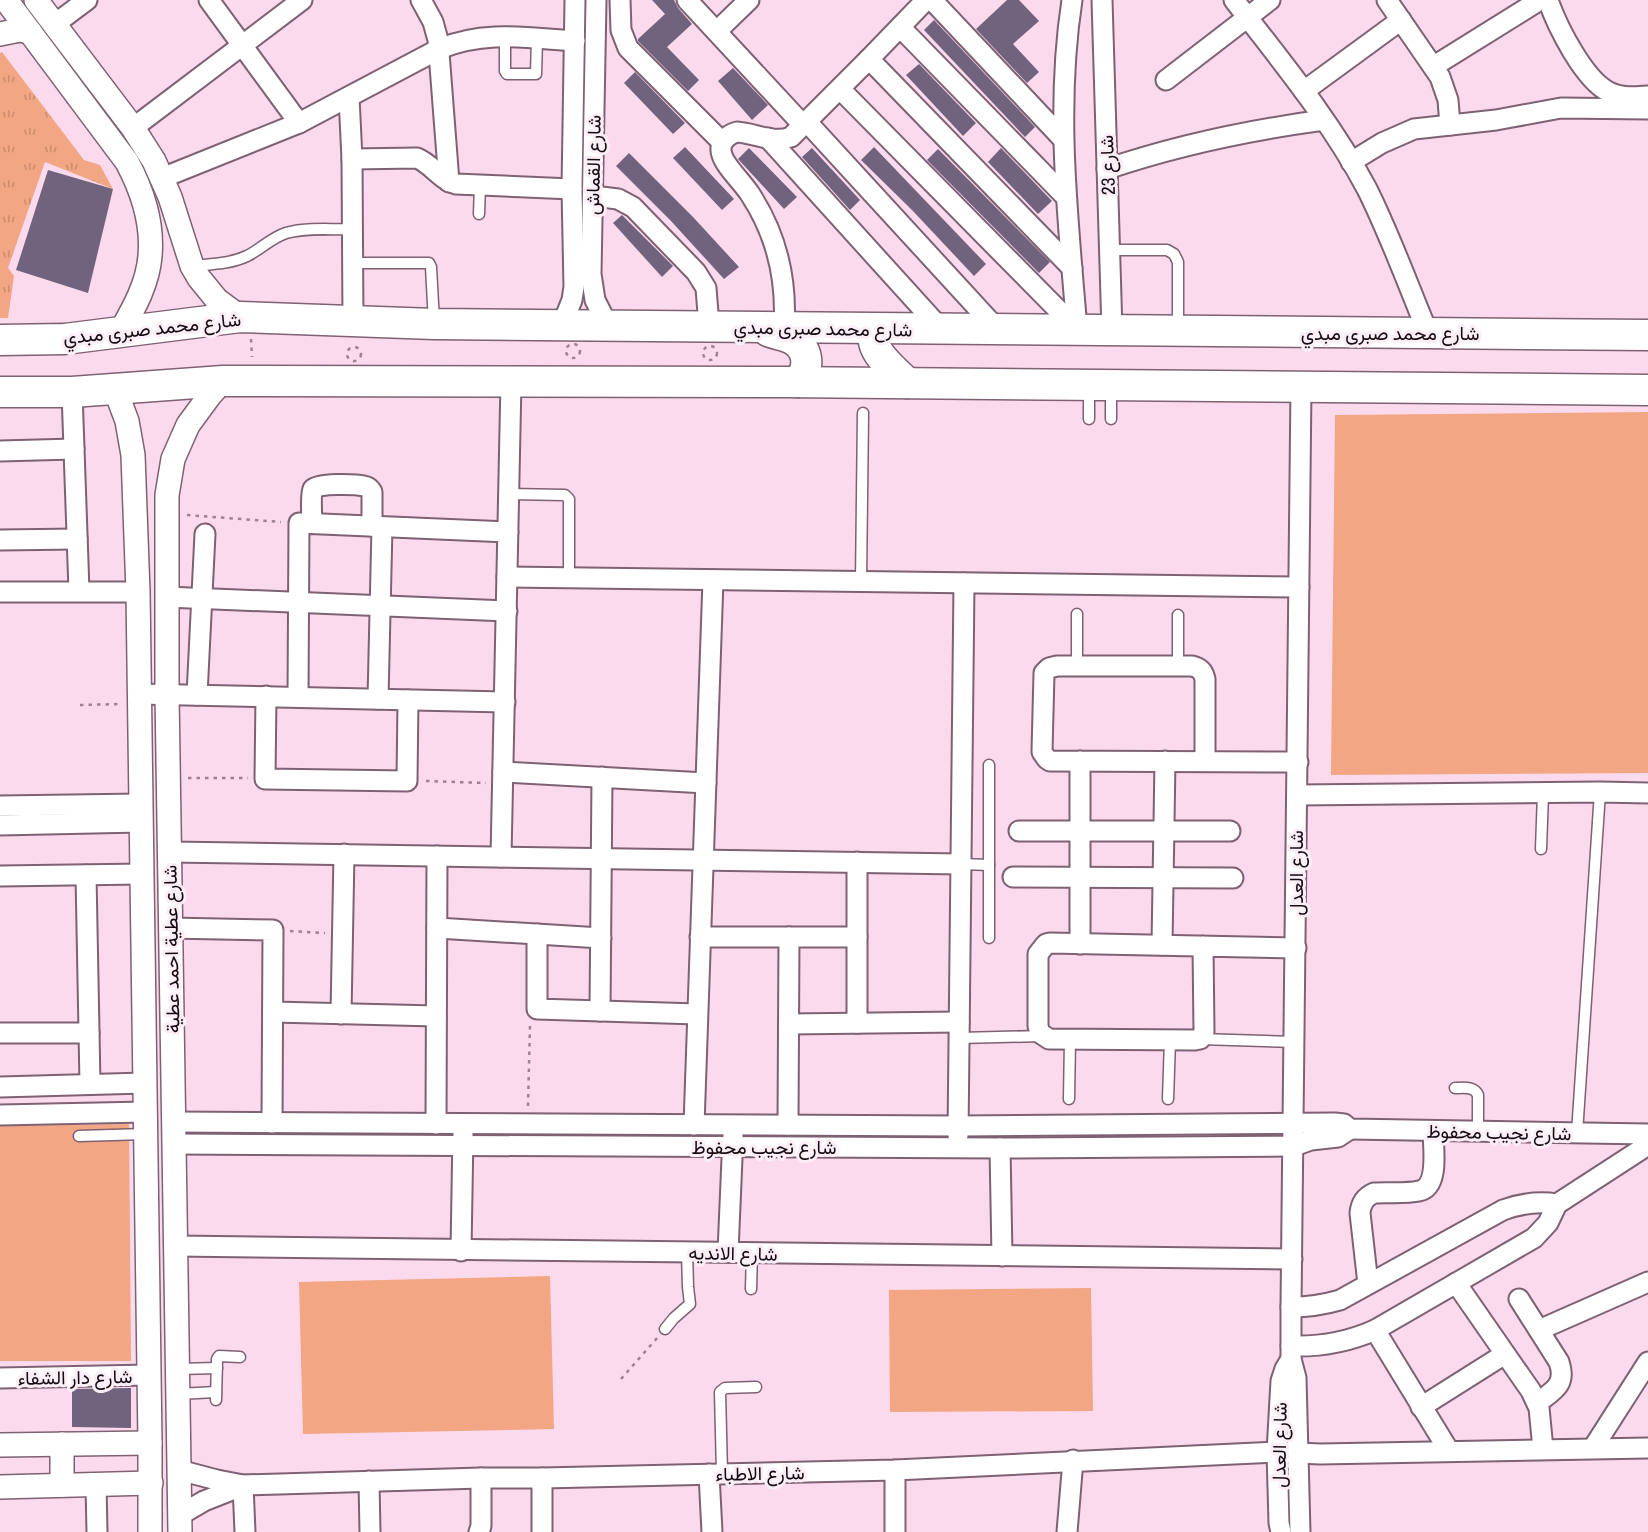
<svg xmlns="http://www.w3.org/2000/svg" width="1648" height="1532" font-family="'Archivo Narrow',Vazirmatn,sans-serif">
<defs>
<pattern id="park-tufts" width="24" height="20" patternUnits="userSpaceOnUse" patternTransform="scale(1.75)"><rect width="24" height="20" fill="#f3a683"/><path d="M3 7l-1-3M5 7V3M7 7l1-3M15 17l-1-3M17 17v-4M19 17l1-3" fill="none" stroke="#cf8e70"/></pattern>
</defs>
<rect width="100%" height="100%" fill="#fbdaee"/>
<polygon fill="url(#park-tufts)" points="2,52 84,160 100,165 113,189 45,162 8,268 14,276 8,318 0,318 0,53"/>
<g fill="#f3a683">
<polygon points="1648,412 1648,773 1331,775 1335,415"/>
<polygon points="129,1124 131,1361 0,1361 0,1126"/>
<polygon points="550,1276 554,1429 303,1434 299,1282"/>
<polygon points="1091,1288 1093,1411 890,1412 889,1290"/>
</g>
<g fill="#71637e">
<polygon points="652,0 674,0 678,8 692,24 667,47 699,80 688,91 638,41 638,39 665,14"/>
<polygon points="1007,0 1019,0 1039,21 1013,44 1039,72 1027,83 976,29"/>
<polygon points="934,20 1035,127 1025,137 924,30"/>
<polygon points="919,64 976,123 963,136 906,75"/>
<polygon points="733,68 768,105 752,120 718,81"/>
<polygon points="635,72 685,123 673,134 624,83"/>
<polygon points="685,147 734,199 722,210 673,158"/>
<polygon points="874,147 986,264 974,276 912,210 861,160"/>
<polygon points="749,148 797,197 784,209 738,159"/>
<polygon points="812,148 860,200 850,210 802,157"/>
<polygon points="1001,148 1052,201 1038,214 988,162"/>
<polygon points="938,149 1050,262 1039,273 927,160"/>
<polygon points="629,153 693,217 739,267 724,279 671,221 616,166"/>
<polygon points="48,170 113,189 88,293 16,270"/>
<polygon points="622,215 673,266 662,277 613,223"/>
<polygon points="131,1388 131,1428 72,1427 72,1389"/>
</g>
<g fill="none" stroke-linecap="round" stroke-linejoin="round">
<g stroke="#7e6173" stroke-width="13">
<g id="service">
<polyline points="505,37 505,71 507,74 536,74 537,39"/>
<polyline points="479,214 480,185"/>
<polyline points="1110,250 1167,250 1174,254 1178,262 1178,327"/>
<polyline points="353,263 429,263 431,267 434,322"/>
<path d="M193,266c19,-2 37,-2 54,-10 14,-7 24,-18 39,-23 20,-6 45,-3 67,-4"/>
<polyline points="1089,419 1089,389"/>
<polyline points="1111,419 1111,389"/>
<polyline points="509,494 565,495 569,499 569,578"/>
<polyline points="861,582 863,413"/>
<polyline points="1077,665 1077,614"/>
<polyline points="1178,666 1178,615"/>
<polyline points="989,765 989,938"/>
<polyline points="1541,849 1543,793"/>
<polyline points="961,864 989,865"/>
<polyline points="959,1038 1042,1036"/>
<polyline points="1200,1039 1295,1042"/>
<path d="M1455,1088c9,0 19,-2 23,7v37"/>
<polyline points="1069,1099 1070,1040"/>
<polyline points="1168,1099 1170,1040"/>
<polyline points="1577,1133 1600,792"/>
<polyline points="79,1136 145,1134"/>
<polyline points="751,1289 752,1253"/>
<polyline points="665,1329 674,1318 690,1304 688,1287 687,1252"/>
<polyline points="179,1369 217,1368"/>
<polyline points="178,1394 216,1392"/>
<polyline points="216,1400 217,1359 219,1356 240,1357"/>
<polyline points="722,1473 720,1392 725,1388 756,1387"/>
</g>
</g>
<g stroke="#7e6173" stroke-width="23">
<g id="minor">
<polyline points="209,0 299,123"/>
<polyline points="421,0 433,22 438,40 449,182"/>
<polyline points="596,0 591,274 595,300 608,326"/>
<polyline points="620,0 621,30 628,48 722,142"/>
<polyline points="687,0 803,125"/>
<polyline points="932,0 1063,139"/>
<path d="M1072,0c-17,110 -4,219 5,329"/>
<polyline points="1102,0 1112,331"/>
<path d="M1234,0c47,61 97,121 133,189 23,46 41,96 61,144"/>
<polyline points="1387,0 1440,77 1448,100 1450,125"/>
<path d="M1548,0c9,26 36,80 61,92 12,6 26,5 39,4"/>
<polyline points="55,24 87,0"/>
<polyline points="900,27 1066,197"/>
<polyline points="717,31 749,0"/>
<polyline points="869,59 1072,268"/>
<polyline points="1434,66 1540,0"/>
<polyline points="1166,80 1270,0"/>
<polyline points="840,89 1077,329"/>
<polyline points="1304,91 1401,20"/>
<polyline points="349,97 352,159 353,322"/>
<polyline points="807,122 997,329"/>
<polyline points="133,128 302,0"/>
<polyline points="768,138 941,329"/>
<path d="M352,159l65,-1c15,6 23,22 39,26l116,5"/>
<polyline points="1351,162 1382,143 1414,129 1496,120 1561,108 1648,109"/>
<path d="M1107,169c71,-24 143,-39 217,-49"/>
<path d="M162,178l137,-55 140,-74c46,-19 88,-11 136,-8"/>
<polyline points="593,196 618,199 633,207 696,272 706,288 709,326"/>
<polyline points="562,325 572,300 574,287 572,189 575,0"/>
<path d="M784,327c3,-48 -7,-92 -34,-133 -7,-11 -25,-28 -28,-39 -4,-11 4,-20 15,-23 18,1 36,12 54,5l78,-78 57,-59"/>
<polyline points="72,392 79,591"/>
<polyline points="0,451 74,449"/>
<path d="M312,523c0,-7 -2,-28 1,-34 5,-6 42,-5 51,-3 6,1 5,2 8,6v34"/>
<polyline points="0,540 77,539"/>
<polyline points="507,577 1299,587"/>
<polyline points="0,592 138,592"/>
<polyline points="166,597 507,611"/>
<polyline points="139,694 505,702"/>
<polyline points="197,695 205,534"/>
<polyline points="266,696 265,779 407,781 408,700"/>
<polyline points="298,697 299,523 508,532"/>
<polyline points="378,699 382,527"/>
<polyline points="1080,761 1080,944"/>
<path d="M1205,762v-83c-2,-8 -5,-11 -13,-13h-135l-8,2 -5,5 -2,79 5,7 3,2 248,1"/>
<polyline points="503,772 706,783"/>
<polyline points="1297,795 1600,792 1648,793"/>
<polyline points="0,806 141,804"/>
<polyline points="0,825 141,822"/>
<polyline points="1019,831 1230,831"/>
<polyline points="170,852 961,864"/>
<polyline points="501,857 511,382"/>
<polyline points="857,862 857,1023"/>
<polyline points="86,875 90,1084"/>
<polyline points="0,876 142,874"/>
<polyline points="1013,877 1233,878"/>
<polyline points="170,928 273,930 272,1123"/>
<polyline points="437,928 601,938"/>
<polyline points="537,934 537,1009 697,1014"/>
<polyline points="700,937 857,937"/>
<polyline points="1162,945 1165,761"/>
<polyline points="1203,946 1204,1032 1200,1039 1195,1040 1049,1039 1040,1033 1038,1026 1038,954 1046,944 1050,943 1296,948"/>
<polyline points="600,1011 602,777"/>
<polyline points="273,1012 436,1016"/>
<polyline points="341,1014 344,854"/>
<polyline points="789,1024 959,1022"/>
<polyline points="0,1033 89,1033"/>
<polyline points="0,1087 145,1083"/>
<polyline points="0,1115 146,1112"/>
<polyline points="173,1122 958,1126 1335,1123 1344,1124 1350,1129 1648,1134"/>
<polyline points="436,1124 437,856"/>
<polyline points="694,1125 713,580"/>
<polyline points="788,1125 789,937"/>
<polyline points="958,1136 964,583"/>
<polyline points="173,1144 1000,1148 1294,1146 1311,1140 1338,1137 1350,1129"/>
<polyline points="1000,1148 1002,1256"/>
<polyline points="175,1246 1292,1259"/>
<polyline points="461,1251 463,1133"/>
<polyline points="728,1252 733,1135"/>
<polyline points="1456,1283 1531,1391 1539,1408 1543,1449"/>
<path d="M1368,1284l-8,-71c1,-10 5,-16 14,-20 14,-1 31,1 45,-2 21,-4 14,-44 14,-60"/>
<path d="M1519,1299l40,63c8,23 -6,29 -22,41"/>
<path d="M1291,1307c17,0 32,-2 49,-7l163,-90c19,-7 35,-9 54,-6"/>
<polyline points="1375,1330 1449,1451"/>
<polyline points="1539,1330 1648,1282"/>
<path d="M1291,1346c30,1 57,-4 84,-16l159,-92 14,-15 9,-19 91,-59"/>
<polyline points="0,1378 149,1375"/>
<polyline points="1421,1407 1505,1354"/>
<polyline points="1593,1448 1648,1362"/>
<polyline points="179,1470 217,1480 243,1485 481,1478 542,1478 895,1470 1277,1452 1320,1454 1648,1448"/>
<polyline points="895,1470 895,1532"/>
<polyline points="709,1474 712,1532"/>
<polyline points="542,1478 542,1532"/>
<polyline points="369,1481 370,1532"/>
<polyline points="96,1484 97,1532"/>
<polyline points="243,1485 245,1532"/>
<polyline points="180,1515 204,1501 242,1486"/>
<polyline points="479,1532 481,1526 481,1478"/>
<polyline points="1067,1532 1073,1460"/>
<polyline points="1281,1532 1279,1523 1277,1452 1281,1381 1285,1369 1291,1359"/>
<polyline points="1300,1532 1296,1378 1291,1359 1291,1307 1301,387"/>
</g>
</g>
<g stroke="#7e6173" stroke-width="26">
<g id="tertiary">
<path d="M6,0l121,162c15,28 26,61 23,94 -2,27 -16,52 -29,75"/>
<polyline points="36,0 133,128 154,161 170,197 192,266 199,278 217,300 240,317"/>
<polyline points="0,34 20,30 30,32"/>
<polyline points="115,389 127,421 133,455 138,592 150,1443 150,1532"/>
<polyline points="0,1445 150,1443"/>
<polyline points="62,1485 62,1444"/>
<polyline points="0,1487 151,1483"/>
<polyline points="180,1532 167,694 167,495 173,459 188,425 210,395 223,381"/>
</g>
</g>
<g stroke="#7e6173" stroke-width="33">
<g id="primary">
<path d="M875,329c-8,22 18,39 32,54"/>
<path d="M768,331c7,3 15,4 22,7 19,9 21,30 8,44"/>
<polyline points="0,340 65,339 240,317 434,324 1648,335"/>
<polyline points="0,392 72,392 223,381 784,382 1648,390"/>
</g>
</g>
<g stroke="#9b8392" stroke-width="2.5" stroke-dasharray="3.5 5" stroke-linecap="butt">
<polyline points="251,339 252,357"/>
<circle cx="573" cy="351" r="7"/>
<circle cx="710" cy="353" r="7"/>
<circle cx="354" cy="354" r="7"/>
<polyline points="187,515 281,522"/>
<polyline points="80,705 122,704"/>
<polyline points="188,778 248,778"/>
<polyline points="426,781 486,783"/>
<polyline points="290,931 325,933"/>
<polyline points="528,1106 530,1025"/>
<polyline points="621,1379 658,1337"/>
</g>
<use href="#service" stroke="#fff" stroke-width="10"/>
<use href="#minor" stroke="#fff" stroke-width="19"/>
<use href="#tertiary" stroke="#fff" stroke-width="23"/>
<use href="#primary" stroke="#fff" stroke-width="30"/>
</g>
<g text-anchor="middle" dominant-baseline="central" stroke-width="6" stroke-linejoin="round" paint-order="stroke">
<g font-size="19" fill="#140a11" stroke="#fceef6">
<text transform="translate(593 165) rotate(-89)">شارع القماش</text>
<text transform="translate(1107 165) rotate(-92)">شارع 23</text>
<text transform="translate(152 328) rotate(-6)">شارع محمد صبرى مبدي</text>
<text transform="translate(823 328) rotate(1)">شارع محمد صبرى مبدي</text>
<text x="1390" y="333">شارع محمد صبرى مبدي</text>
<text transform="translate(1296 873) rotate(-90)">شارع العدل</text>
<text transform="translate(171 949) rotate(-91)">شارع عطية احمد عطية</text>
<text transform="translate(1499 1132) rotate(1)">شارع نجيب محفوظ</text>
<text x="764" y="1147">شارع نجيب محفوظ</text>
<text transform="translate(733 1253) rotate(1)">شارع الانديه</text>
<text transform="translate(75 1377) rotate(-1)">شارع دار الشفاء</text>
<text transform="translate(1279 1445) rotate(-89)">شارع العدل</text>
<text transform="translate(760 1473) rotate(-1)">شارع الاطباء</text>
</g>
</g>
</svg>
